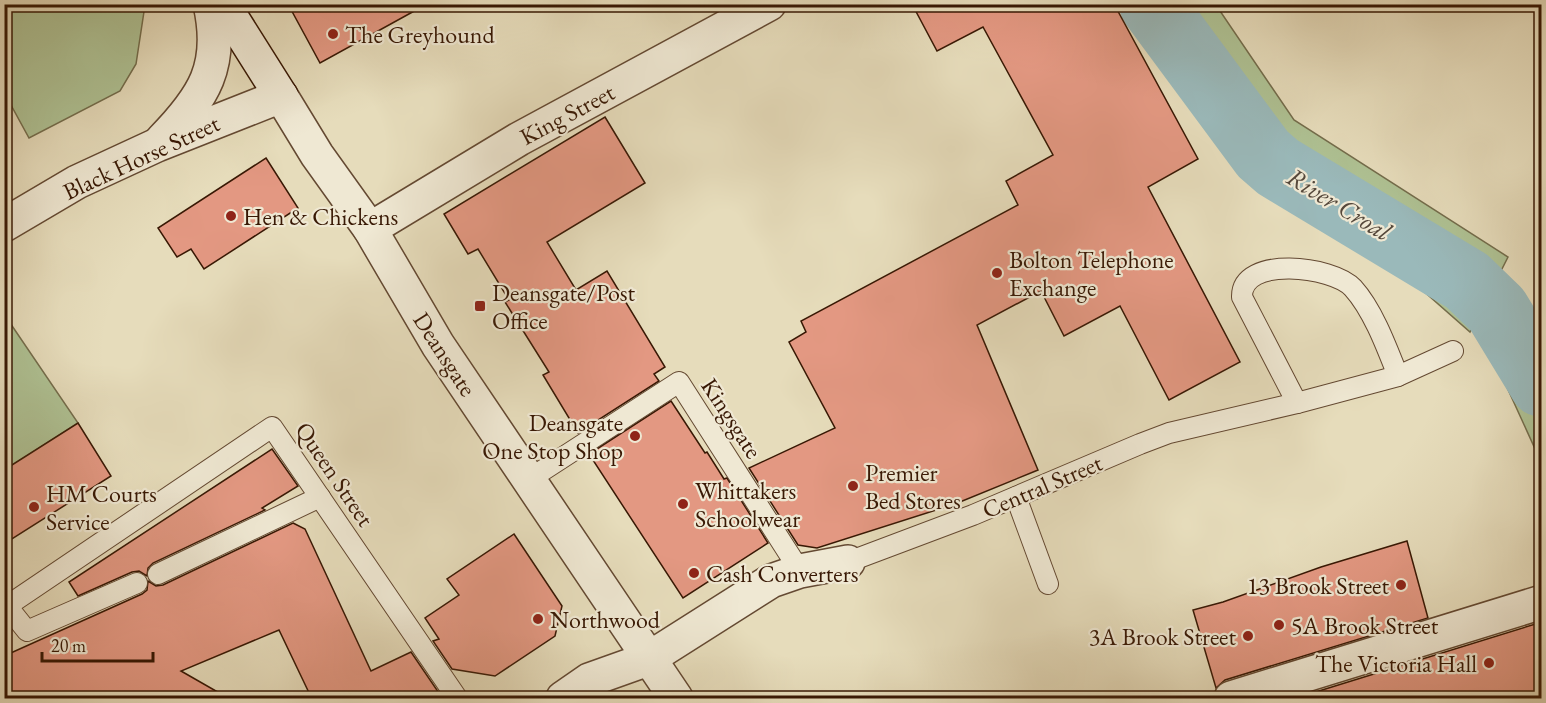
<svg xmlns="http://www.w3.org/2000/svg" width="1546" height="703" font-family="'EB Garamond',serif">
<rect width="100%" height="100%" fill="#e6dcbb"/>
<filter id="stains"><feTurbulence type="fractalNoise" baseFrequency=".00333" numOctaves="4"/><feColorMatrix values="0 0 0 0 .2 0 0 0 0 .09 0 0 0 0 .02 0 0 0 .5 -.17"/></filter>
<radialGradient id="worn" r=".72"><stop offset=".6" stop-color="#630" stop-opacity="0"/><stop offset="1" stop-color="#630" stop-opacity=".3"/></radialGradient>
<g fill="#afc294" stroke="#746d4c" stroke-width="1.5">
<polygon points="4,5 145,5 136,64 120,91 29,138 5,94"/>
<polygon points="1127,5 1216,5 1294,120 1508,257 1470,332 1354,230 1264,188 1234,162"/>
<polygon points="1541,305 1541,462 1490,350 1497,341"/>
<polygon points="4,314 78,423 5,470 4,470"/>
</g>
<g fill="none" stroke-linecap="round" stroke-linejoin="round">
<polyline stroke="#9ab9ba" stroke-width="66" points="1152,4 1263,154 1278,167 1467,281 1497,310 1542,384"/>
</g>
<g fill="#e39882" stroke="#381804" stroke-width="1.5">
<polygon points="288,4 427,4 320,63"/>
<polygon points="912,4 1114,4 1198,159 1148,187 1240,362 1169,400 1120,306 1064,336 1041,291 977,325 1038,470 955,504 817,548 798,545 749,468 835,428 789,342 806,332 801,321 1018,205 1006,181 1053,155 983,27 937,51"/>
<polygon points="605,117 645,183 547,242 576,290 607,271 665,367 654,374 659,381 578,433 543,375 549,372 505,302 509,300 478,249 468,254 444,214"/>
<polygon points="266,158 298,208 204,269 191,249 177,257 158,228"/>
<polygon points="671,401 705,453 707,452 724,479 727,478 768,543 683,598 589,454"/>
<polygon points="78,423 111,476 4,544 4,470"/>
<polygon points="272,449 298,486 262,508 265,510 153,563 148,568 147,576 139,571 132,572 78,596 69,582"/>
<polygon points="293,523 305,529 371,671 411,652 441,696 441,699 312,699 279,630 181,671 230,699 4,699 4,656 142,594 147,590 148,581 156,586 163,585"/>
<polygon points="514,534 562,606 555,636 495,676 452,669 433,641 439,639 425,618 459,595 447,579"/>
<polygon points="1407,541 1428,618 1225,680 1216,688 1193,610 1223,602 1321,567"/>
<polygon points="1542,622 1542,699 1293,699"/>
</g>
<g fill="none" stroke-linecap="round" stroke-linejoin="round">
<g stroke="#644932" stroke-width="22">
<g id="service">
<path d="M1297,403l-55,-106c-1,-42 91,-31 111,-9 20,22 34,60 45,88"/>
<polyline points="528,480 679,382 800,571"/>
<polyline points="1016,497 1048,584"/>
<polyline points="848,562 973,515 1140,444 1169,433 1297,403 1398,376 1453,351"/>
<polyline points="158,574 320,497"/>
<polyline points="7,606 27,631 137,583"/>
<polyline points="4,608 272,427 457,698"/>
</g>
</g>
<g stroke="#644932" stroke-width="36">
<g id="minor">
<polyline points="281,96 317,155 370,229 438,345 676,698"/>
<polyline points="370,229 519,139 769,4"/>
<polyline points="563,698 589,680 648,659 771,581 800,571 848,562"/>
<polyline points="1231,698 1542,602"/>
</g>
</g>
<g stroke="#644932" stroke-width="36">
<g id="tertiary">
<path d="M162,140c42,-43 62,-74 48,-136"/>
<polyline points="4,225 77,182 157,145 281,96"/>
</g>
</g>
<g stroke="#381804" stroke-width="36">
<polyline id="secondary" points="223,4 281,96"/>
</g>
<use href="#service" stroke="#efe8d3" stroke-width="20"/>
<use href="#minor" stroke="#efe8d3" stroke-width="33"/>
<use href="#tertiary" stroke="#efe8d3" stroke-width="33"/>
<use href="#secondary" stroke="#efe8d3" stroke-width="33"/>
</g>
<g fill="#8f2418" stroke="#efe8d3" stroke-width="2">
<circle cx="333" cy="34" r="6"/>
<circle cx="231" cy="216" r="6"/>
<circle cx="997" cy="273" r="6"/>
<rect x="474" y="300" width="12" height="12" rx="3"/>
<circle cx="635" cy="436" r="6"/>
<circle cx="853" cy="486" r="6"/>
<circle cx="683" cy="504" r="6"/>
<circle cx="34" cy="507" r="6"/>
<circle cx="694" cy="573" r="6"/>
<circle cx="1401" cy="585" r="6"/>
<circle cx="538" cy="619" r="6"/>
<circle cx="1279" cy="625" r="6"/>
<circle cx="1248" cy="636" r="6"/>
<circle cx="1489" cy="663" r="6"/>
</g>
<g text-anchor="middle" dominant-baseline="central" stroke-width="4.5" stroke-linejoin="round" paint-order="stroke">
<g font-size="24" fill="#381804" stroke="#efe8d3" text-anchor="start">
<text x="345" y="34">The Greyhound</text>
<text x="243" y="216">Hen &amp; Chickens</text>
<text x="1009" y="259">Bolton Telephone<tspan x="1009" dy="28">Exchange</tspan></text>
<text x="492" y="292">Deansgate/Post<tspan x="492" dy="28">Office</tspan></text>
<text x="623" y="422" text-anchor="end">Deansgate<tspan x="623" dy="28">One Stop Shop</tspan></text>
<text x="865" y="472">Premier<tspan x="865" dy="28">Bed Stores</tspan></text>
<text x="695" y="490">Whittakers<tspan x="695" dy="28">Schoolwear</tspan></text>
<text x="46" y="493">HM Courts<tspan x="46" dy="28">Service</tspan></text>
<text x="706" y="573">Cash Converters</text>
<text x="1389" y="585" text-anchor="end">13 Brook Street</text>
<text x="550" y="619">Northwood</text>
<text x="1291" y="625">5A Brook Street</text>
<text x="1236" y="636" text-anchor="end">3A Brook Street</text>
<text x="1477" y="663" text-anchor="end">The Victoria Hall</text>
</g>
<g font-size="24" fill="#381804" stroke="#efe8d3">
<text transform="translate(567 114) rotate(-28)">King Street</text>
<text transform="translate(141 157) rotate(-25)">Black Horse Street</text>
<text transform="translate(445 354) rotate(57)">Deansgate</text>
<text transform="translate(732 418) rotate(57)">Kingsgate</text>
<text transform="translate(335 474) rotate(56)">Queen Street</text>
<text transform="translate(1042 486) rotate(-23)">Central Street</text>
</g>
<g font-size="26" font-style="italic" fill="#55483b" stroke="#efe8d3">
<text transform="translate(1339 204) rotate(31)">River Croal</text>
</g>
</g>
<rect width="1546" height="703" fill="none" stroke="#e6dcbb" stroke-width="24"/>
<rect x="6" y="6" width="1534" height="691" fill="none" stroke="#381804" stroke-width="3"/>
<rect x="12" y="12" width="1522" height="679" fill="none" stroke="#381804" stroke-width="1.5"/>
<path d="M42 652v9h111v-9" fill="none" stroke="#381804" stroke-width="3"/>
<text x="51" y="652" font-size="18" fill="#381804" stroke="#efe8d3" stroke-width="4.5" paint-order="stroke">20 m</text>
<rect width="100%" height="100%" filter="url(#stains)"/>
<rect width="100%" height="100%" fill="url(#worn)"/>
</svg>
